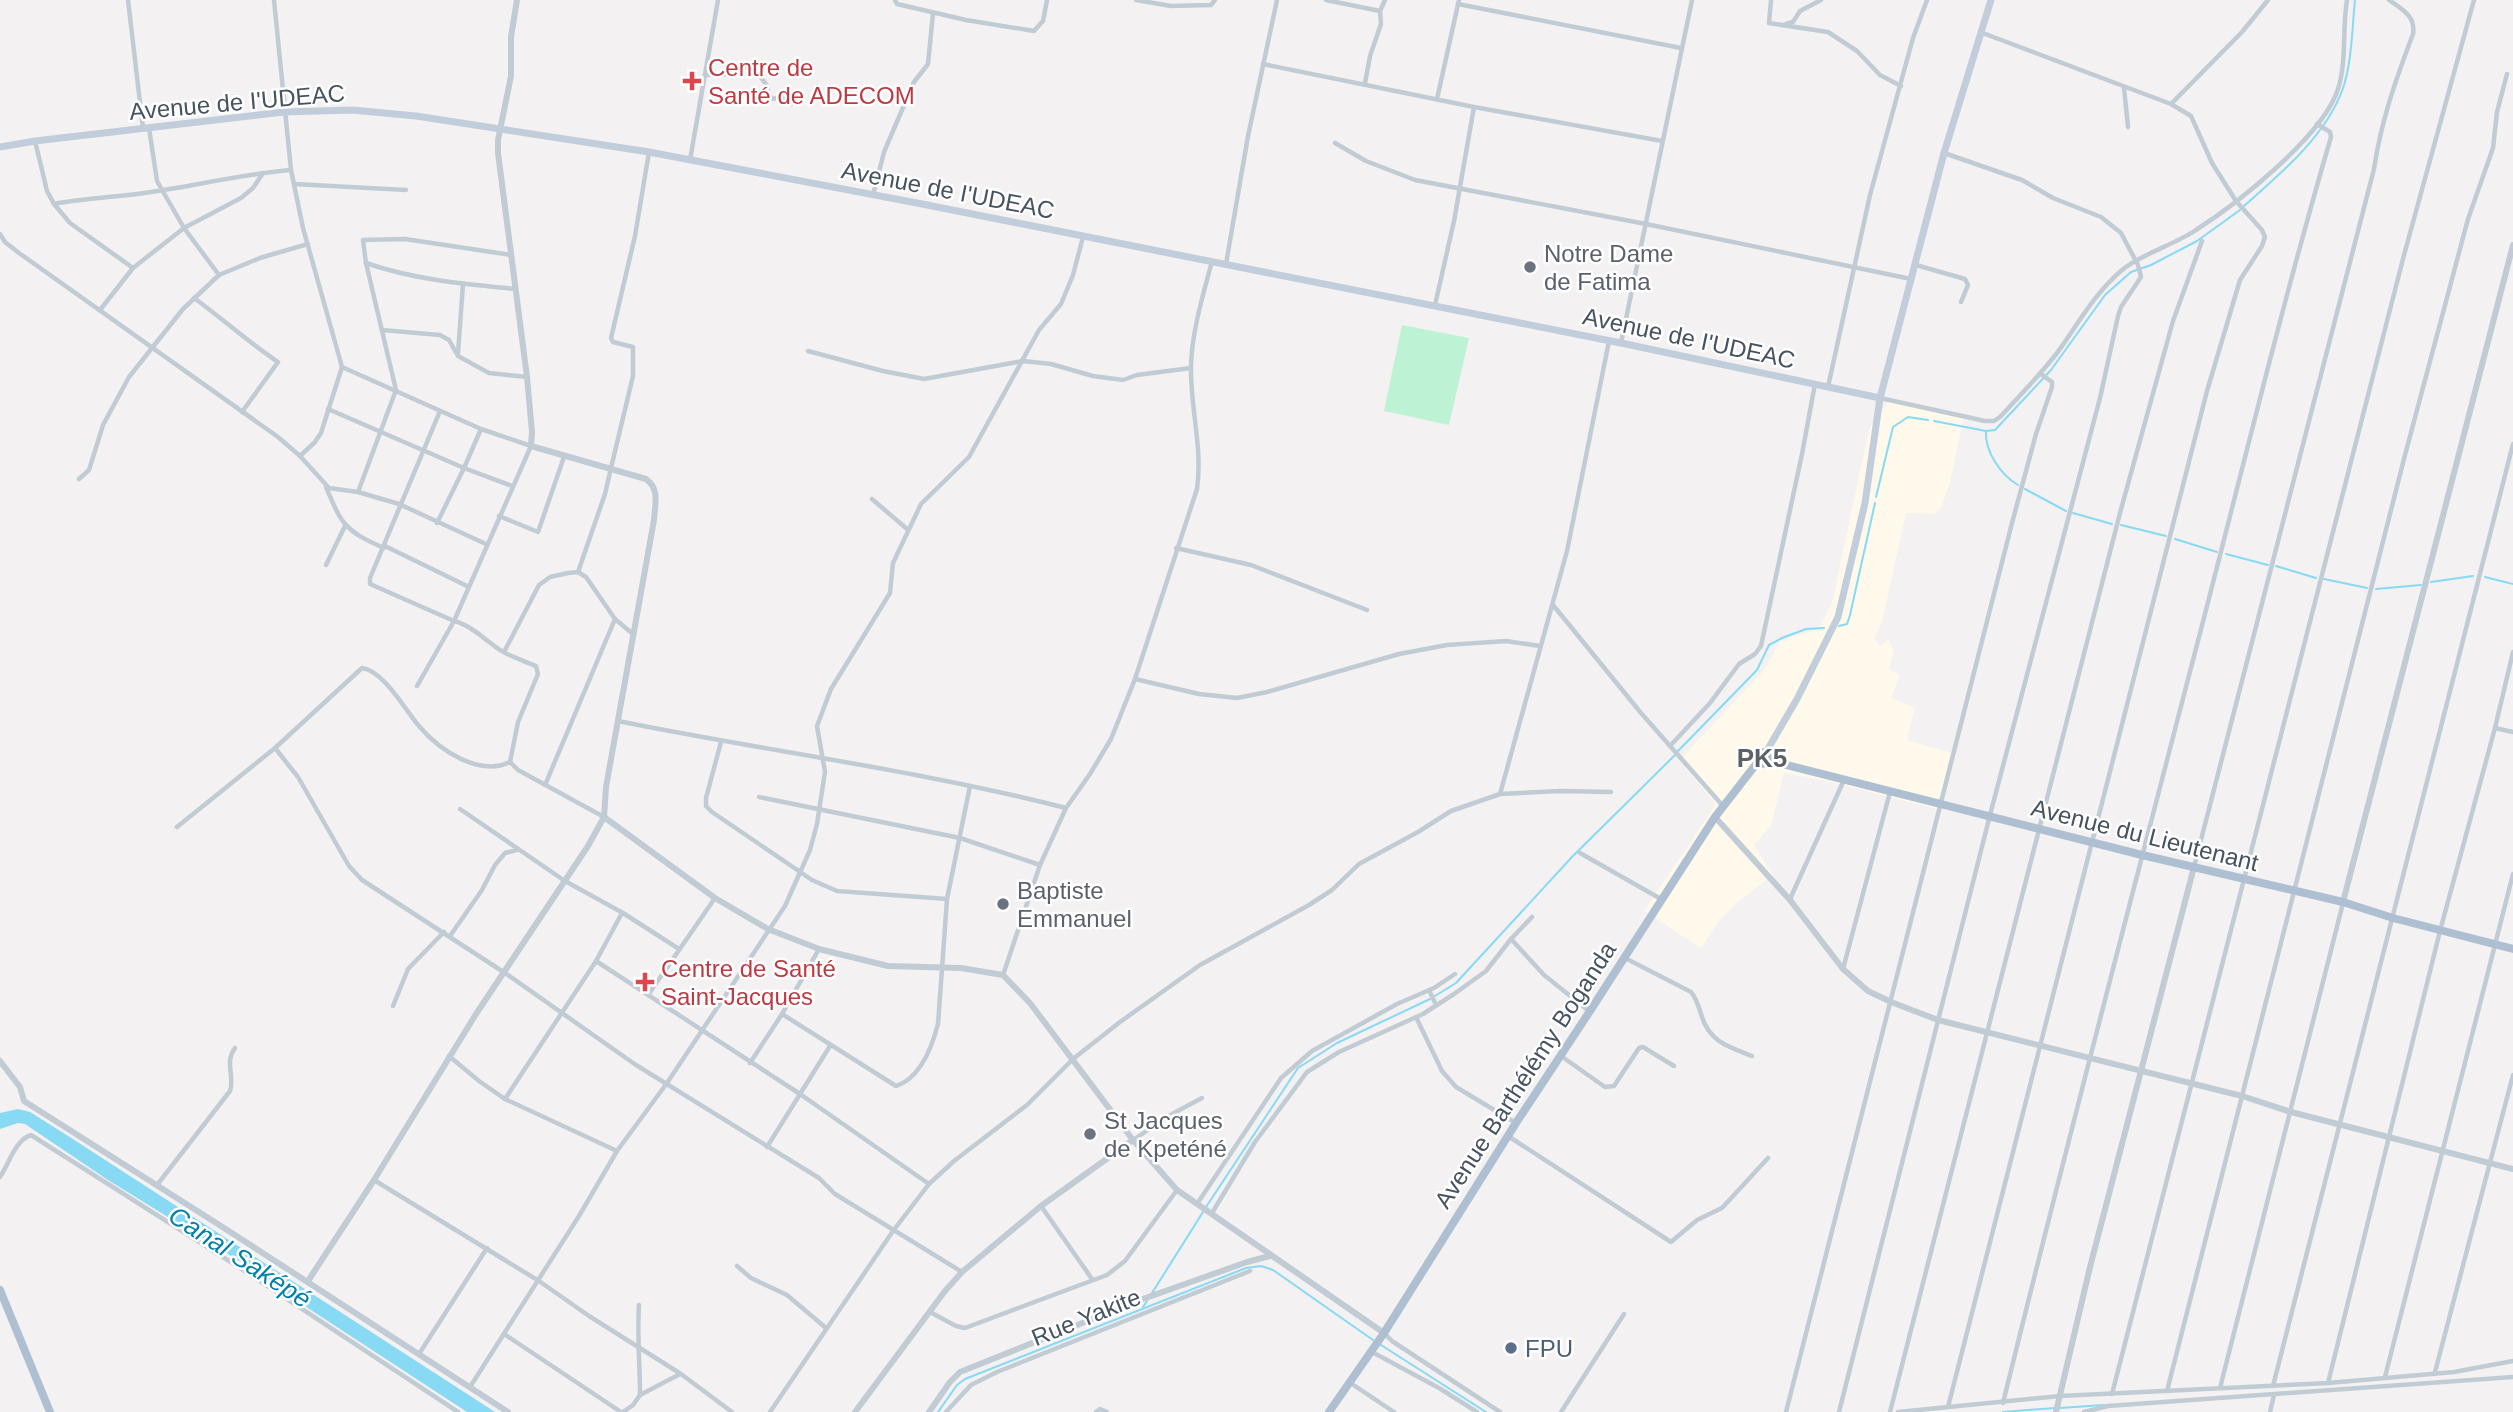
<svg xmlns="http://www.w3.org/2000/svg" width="2513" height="1412" font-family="Helvetica,sans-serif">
<rect width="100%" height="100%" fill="#f3f1f1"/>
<polygon fill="#fef9eb" points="1888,402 1964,416 1950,483 1941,508 1934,514 1906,513 1882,622 1874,639 1881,646 1888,639 1894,650 1889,669 1900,676 1891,698 1915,708 1907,740 1956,754 1941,810 1831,782 1784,773 1771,826 1754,845 1773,875 1739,901 1719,921 1701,948 1644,911 1716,804 1679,760 1765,669 1780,641 1818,629 1832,603 1869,429"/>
<polygon fill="#bdf3d4" points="1402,325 1469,338 1449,425 1384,411"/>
<polygon fill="#87d9f4" points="18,1109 30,1112 65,1134 495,1412 467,1412 291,1297 257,1272 108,1180 25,1124 18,1123 0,1129 0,1113"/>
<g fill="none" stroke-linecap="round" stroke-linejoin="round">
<g stroke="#87d9f4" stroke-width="2">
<path d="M2244,206c36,-32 80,-68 98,-115 10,-27 10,-62 13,-91"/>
<polyline points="1934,421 1986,431 1995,430 2051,370 2105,295 2131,272 2151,265 2197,241 2240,210"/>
<path d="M1986,432c-1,20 15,43 32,53"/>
<polyline points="2025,489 2066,511"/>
<polyline points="1876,497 1893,427 1908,417 1928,420"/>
<polyline points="2073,513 2112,524"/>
<polyline points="2121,525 2166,536"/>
<polyline points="2175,539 2217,552"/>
<polyline points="2226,554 2268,565"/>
<polyline points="2276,566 2316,578"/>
<polyline points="2485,577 2513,584"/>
<polyline points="2324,579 2367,588"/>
<polyline points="2431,582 2473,576"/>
<polyline points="2376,589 2421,585"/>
<polyline points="1839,626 1847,624 1850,615 1875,503"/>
<polyline points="1678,751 1757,670 1769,645 1782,638 1806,629 1824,628"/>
<polyline points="1435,996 1456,983 1572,857 1675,755"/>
<polyline points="1206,1207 1298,1068 1337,1043 1430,999"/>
<polyline points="1152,1293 1203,1212"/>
<polyline points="1143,1307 1147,1301"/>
<polyline points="1381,1345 1486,1412"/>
<polyline points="2060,1408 2104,1405"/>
<polyline points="938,1412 957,1385 965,1379 1246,1268 1261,1266 1273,1270 1373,1340"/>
<polyline points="2003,1412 2055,1408"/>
</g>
<g stroke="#c1cbd4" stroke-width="4.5">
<polyline points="128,0 143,128"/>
<polyline points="274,0 291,170 303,228 342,367 321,433 315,442 300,456"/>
<polyline points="895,0 897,4 966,20 1034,31 1043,21 1047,0"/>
<polyline points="1136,0 1171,6 1211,5 1215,0"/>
<polyline points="1326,0 1380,11"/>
<polyline points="1771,0 1769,23 1828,32 1857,51 1880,75 1901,86"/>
<polyline points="1458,4 1681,48"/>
<polyline points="1786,24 1793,22 1800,11 1821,0"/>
<polyline points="1263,64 1474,107 1662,141"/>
<polyline points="705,75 737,74 742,68 751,64 768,87 768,92 772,99 782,97 791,104"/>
<polyline points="1365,83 1370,56 1381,24 1380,11 1385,0"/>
<polyline points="2124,88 2128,127"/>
<polyline points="1437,99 1459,0"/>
<polyline points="2171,104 2242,32 2268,0"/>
<path d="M35,141l12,50 7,13c32,-6 65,-7 97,-12 47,-7 93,-18 140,-22"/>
<polyline points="1335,143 1366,161 1415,180 1646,224 1911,279"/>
<polyline points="690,160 718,0"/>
<polyline points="294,184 406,190"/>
<polyline points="873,195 884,152 914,82 928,64 933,13"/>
<polyline points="54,204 70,223 133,268"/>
<polyline points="0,234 5,242 19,253 278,437 300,456 329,488 358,492 399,504 486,544"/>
<path d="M366,263c49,17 99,21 150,26"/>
<polyline points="1226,264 1248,136 1277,0"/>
<polyline points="1916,265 1965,279 1968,285 1961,302"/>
<polyline points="219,275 260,258 308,244"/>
<path d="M194,298c29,21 54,44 84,64l-36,50"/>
<polyline points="1435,305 1454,221 1474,107"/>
<polyline points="100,310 133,268 184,228 241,198 253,188 263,173"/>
<polyline points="382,330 440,335 449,340 458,356 489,373 527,377"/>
<polyline points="1621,343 1692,0"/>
<polyline points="808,351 883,371 924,379 1023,361 1051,364 1093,376 1123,380 1137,375 1191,368"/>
<polyline points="458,353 463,284"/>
<polyline points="342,367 481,429 531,446 454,621 417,686"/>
<polyline points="1828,387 1870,195 1913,38 1927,0"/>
<path d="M1880,398l105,23h9l6,-4c20,-21 39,-41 57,-64 21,-29 37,-59 65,-83 19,-16 52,-25 74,-40 42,-27 127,-94 142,-141 9,-28 4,-60 9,-89"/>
<polyline points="328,409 464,468 437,523"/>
<path d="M440,411l-70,167v6l84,37c17,4 31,19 46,29 11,7 24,11 36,16l2,8 -20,48 -8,40 8,8 86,47"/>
<polyline points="481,429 464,468 512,486"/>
<polyline points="79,479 89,470 103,425 129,377 183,309 219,275 184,228 157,181 149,128"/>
<path d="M326,487c16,38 19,44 58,61"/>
<polyline points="358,492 396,390 366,263 363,240 405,239 511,255"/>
<polyline points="872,499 907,529"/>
<polyline points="499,516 538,532 564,457"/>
<polyline points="385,546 467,586"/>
<polyline points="1176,548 1251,565 1367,610"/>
<polyline points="326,565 345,526"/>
<polyline points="578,572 605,494 611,468 633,376 633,347 613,342 611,338 635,236 649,152"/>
<polyline points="1553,605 1641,713 1723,806"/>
<polyline points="504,652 539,585 550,577 568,573 578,572 586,577 615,619 633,634"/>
<polyline points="1135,679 1199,694 1237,698 1267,692 1399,654 1447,645 1506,641 1540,646"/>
<path d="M618,721c148,30 300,49 448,87"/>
<polyline points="2495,728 2513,732"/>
<polyline points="721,742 706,798 706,806 712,812 812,880 837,891 947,899"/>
<polyline points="1670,746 1710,703 1739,664 1755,654 1761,646 1802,454 1815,384"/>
<polyline points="275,748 298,777 349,866 362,880 505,973 636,1065 819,1178 835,1194 962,1272"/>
<polyline points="545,785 615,619"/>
<polyline points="1500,794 1567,551 1609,341"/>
<polyline points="759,797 960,838 1040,865"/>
<polyline points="460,809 565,881 623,913 679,949"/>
<path d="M177,827l98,-79 87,-80c21,2 44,43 57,58 20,24 60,51 91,36"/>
<polyline points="1580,853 1661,899"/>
<path d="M2194,867l180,-698c7,-48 22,-90 39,-135 3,-18 -11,-25 -24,-34"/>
<polyline points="1790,899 1844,780"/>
<polyline points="450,936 482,890 495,865 505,853 517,850"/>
<polyline points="1511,939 1544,975 1589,1011"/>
<path d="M1625,958l66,34c6,7 8,16 11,25 8,25 27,30 50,39"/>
<polyline points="596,961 800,1094 929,1184"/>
<polyline points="1843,969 1890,792"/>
<path d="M1003,975l37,-110 26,-57 24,-34 21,-35 24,-60 62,-190c6,-42 -7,-81 -6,-123 1,-36 12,-70 21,-105"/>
<polyline points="1429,990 1436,1005"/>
<polyline points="648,995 715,898"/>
<polyline points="393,1006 408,969 444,932"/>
<path d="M782,1014l114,72c25,-8 36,-39 42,-62l9,-125 23,-113"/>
<polyline points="1416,1017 1442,1071 1456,1087 1516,1123"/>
<polyline points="449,1056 479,1081 505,1099 617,1151"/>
<polyline points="1561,1056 1605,1087 1614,1086 1639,1048 1643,1047 1674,1066"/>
<polyline points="750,1063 782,1014 819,949"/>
<polyline points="505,1099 596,961 622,913"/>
<polyline points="1508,1136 1671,1242 1697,1220 1722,1208 1768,1158"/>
<polyline points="1133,1140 1172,1114 1202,1098"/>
<polyline points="767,1147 830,1046"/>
<path d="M0,1177c9,-13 15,-37 31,-42l206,131 221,146"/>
<polyline points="374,1180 539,1281 589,1316 681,1374 732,1412"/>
<path d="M157,1185l73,-94c5,-16 -6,-28 5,-43"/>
<polyline points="1197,1204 1281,1078 1312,1051 1397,1004 1434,988 1455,974"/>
<polyline points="1041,1206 1092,1279"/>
<polyline points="1212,1213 1255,1142 1307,1072 1339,1052 1423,1014 1454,994 1486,971 1511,939 1532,917"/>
<polyline points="737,1266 751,1278 787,1295 826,1328"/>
<path d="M639,1305c-2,30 1,60 1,90"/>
<polyline points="930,1312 956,1326 965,1328 1107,1275 1125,1261 1177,1190"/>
<polyline points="1384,1333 1392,1341 1500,1412"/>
<polyline points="504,1334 621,1412"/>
<polyline points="1372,1352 1439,1388 1477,1412"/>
<polyline points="419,1354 487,1248"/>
<polyline points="2435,1372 2513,1075"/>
<polyline points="2385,1377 2513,874"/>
<polyline points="1349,1382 1394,1412"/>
<polyline points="2328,1383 2440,931 2495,728 2513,652"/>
<polyline points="2273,1386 2513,444"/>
<polyline points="470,1387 579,1216 617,1151 667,1083 785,906 810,850 817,824 825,772 817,726 831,689 890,593 893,563 921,504 969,457 1039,330 1061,304 1073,275 1083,237"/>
<polyline points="2220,1388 2343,903"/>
<polyline points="2167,1391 2405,455 2468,219 2493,148 2497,112 2507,74"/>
<polyline points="2112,1394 2404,255 2474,0"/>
<path d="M2003,1403c59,-241 122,-480 184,-720 48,-182 91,-365 144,-546l-1,-5 -13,-8"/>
<polyline points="1948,1407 2207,391 2240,280 2262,246 2265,237 2262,230 2236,201 2212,163 2191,116 2171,104 1980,32"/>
<polyline points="623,1412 633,1405 640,1395 680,1374"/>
<polyline points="770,1412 893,1231 929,1184 954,1161 1027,1105 1073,1059 1120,1022 1200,965 1309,905 1332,890 1359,864 1418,832 1451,811 1500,794 1560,791 1611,792"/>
<polyline points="946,1412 971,1385 997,1372 1250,1271"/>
<polyline points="1096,1412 1100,1409 1107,1412"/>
<polyline points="1561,1412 1624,1314"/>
<polyline points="1786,1412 2012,523 2036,434 2052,387 2052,382 2041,374"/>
<polyline points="1839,1412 1990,815 2100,398 2118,316 2121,307 2141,277 2138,265 2121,233 2101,217 2053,198 2022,180 1944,153"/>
<polyline points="1890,1412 2120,513 2173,321 2202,241"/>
<polyline points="1898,1412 2060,1396 2328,1383 2454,1372 2513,1361"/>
<polyline points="2084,1412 2108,1406 2513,1377"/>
<polyline points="2270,1412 2274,1395"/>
</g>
<g stroke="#c1cbd4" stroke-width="6">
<polyline points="604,817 715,898 768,929 791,938 819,949 888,966 961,968 1003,975 1030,1003 1133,1140 1177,1190 1384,1333"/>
<polyline points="1715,817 1790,900 1843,969 1868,991 1891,1002 1938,1020 2242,1096 2291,1112 2513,1169"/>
<polyline points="2343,902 2513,245"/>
<polyline points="0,1061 20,1087 24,1101 221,1226 508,1412"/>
<path d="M308,1281l66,-101 102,-166 112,-168 16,-29 2,-30 48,-267c1,-16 6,-31 -8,-41l-115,-33 1,-14 -5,-55 -29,-224v-13l13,-64v-39l6,-37"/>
<polyline points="855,1412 945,1291 962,1272 1041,1206 1133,1140"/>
<polyline points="929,1412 950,1382 960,1372 1140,1300 1247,1262 1270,1256"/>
<polyline points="2056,1412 2090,1267 2194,867"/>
</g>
<g stroke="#c2cddb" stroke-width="7">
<polyline points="0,147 35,141 284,112 352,110 416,116 649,152 922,204 1621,343 1880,398"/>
<polyline points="1765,754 1797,699 1838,617 1865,503 1880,398 1944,153 1991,0"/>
</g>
<g stroke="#afbfd2" stroke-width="8">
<circle cx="1762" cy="758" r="6"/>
<polyline points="1767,760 2142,855 2343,902 2393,918 2513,949"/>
<polyline points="0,1290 50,1412"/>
<polyline points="1329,1412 1384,1333 1516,1123 1590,1011 1715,817 1757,763"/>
</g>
</g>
<g fill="#e0444e" stroke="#fff" stroke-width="2.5">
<path d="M688.5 70.5h7v7h7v7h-7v7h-7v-7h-7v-7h7z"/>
<path d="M641.5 971.5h7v7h7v7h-7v7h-7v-7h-7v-7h7z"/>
</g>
<g fill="#6b7280" stroke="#fff" stroke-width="2.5">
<circle cx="1530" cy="267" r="7"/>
<circle cx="1003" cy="904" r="7"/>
<circle cx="1090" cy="1134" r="7"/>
</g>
<circle fill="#5c6f8a" stroke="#fff" stroke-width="2.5" cx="1511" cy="1348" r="7"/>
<g text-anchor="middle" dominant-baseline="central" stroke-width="5" stroke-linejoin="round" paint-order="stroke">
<g font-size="24" fill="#be3a42" stroke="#fff" text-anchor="start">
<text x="708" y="67">Centre de<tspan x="708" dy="28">Santé de ADECOM</tspan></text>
<text x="661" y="968">Centre de Santé<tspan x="661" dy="28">Saint-Jacques</tspan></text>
</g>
<g font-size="24" fill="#475360" stroke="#fff">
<text transform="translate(237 102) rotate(-5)">Avenue de I'UDEAC</text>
<text transform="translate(948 190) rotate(11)">Avenue de I'UDEAC</text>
<text transform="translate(1689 338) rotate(12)">Avenue de I'UDEAC</text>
<text transform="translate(2145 835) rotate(14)">Avenue du Lieutenant</text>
<text transform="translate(1525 1075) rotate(-57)">Avenue Barthélémy Boganda</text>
<text transform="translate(1086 1317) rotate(-22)">Rue Yakite</text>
</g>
<g font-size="24" fill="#5b616d" stroke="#fff" text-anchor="start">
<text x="1544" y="253">Notre Dame<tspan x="1544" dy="28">de Fatima</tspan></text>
<text x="1017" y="890">Baptiste<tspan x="1017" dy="28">Emmanuel</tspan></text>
<text x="1104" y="1120">St Jacques<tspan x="1104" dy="28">de Kpeténé</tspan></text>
</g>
<g font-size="24" fill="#4e5e75" stroke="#fff" text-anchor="start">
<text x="1525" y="1348">FPU</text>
</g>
<g font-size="26" font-weight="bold" fill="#5d6167" stroke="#fff">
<text x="1762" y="758">PK5</text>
</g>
<g font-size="26" font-style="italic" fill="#0280a9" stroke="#fff">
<text transform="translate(240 1257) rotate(33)">Canal Saképé</text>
</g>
</g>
</svg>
